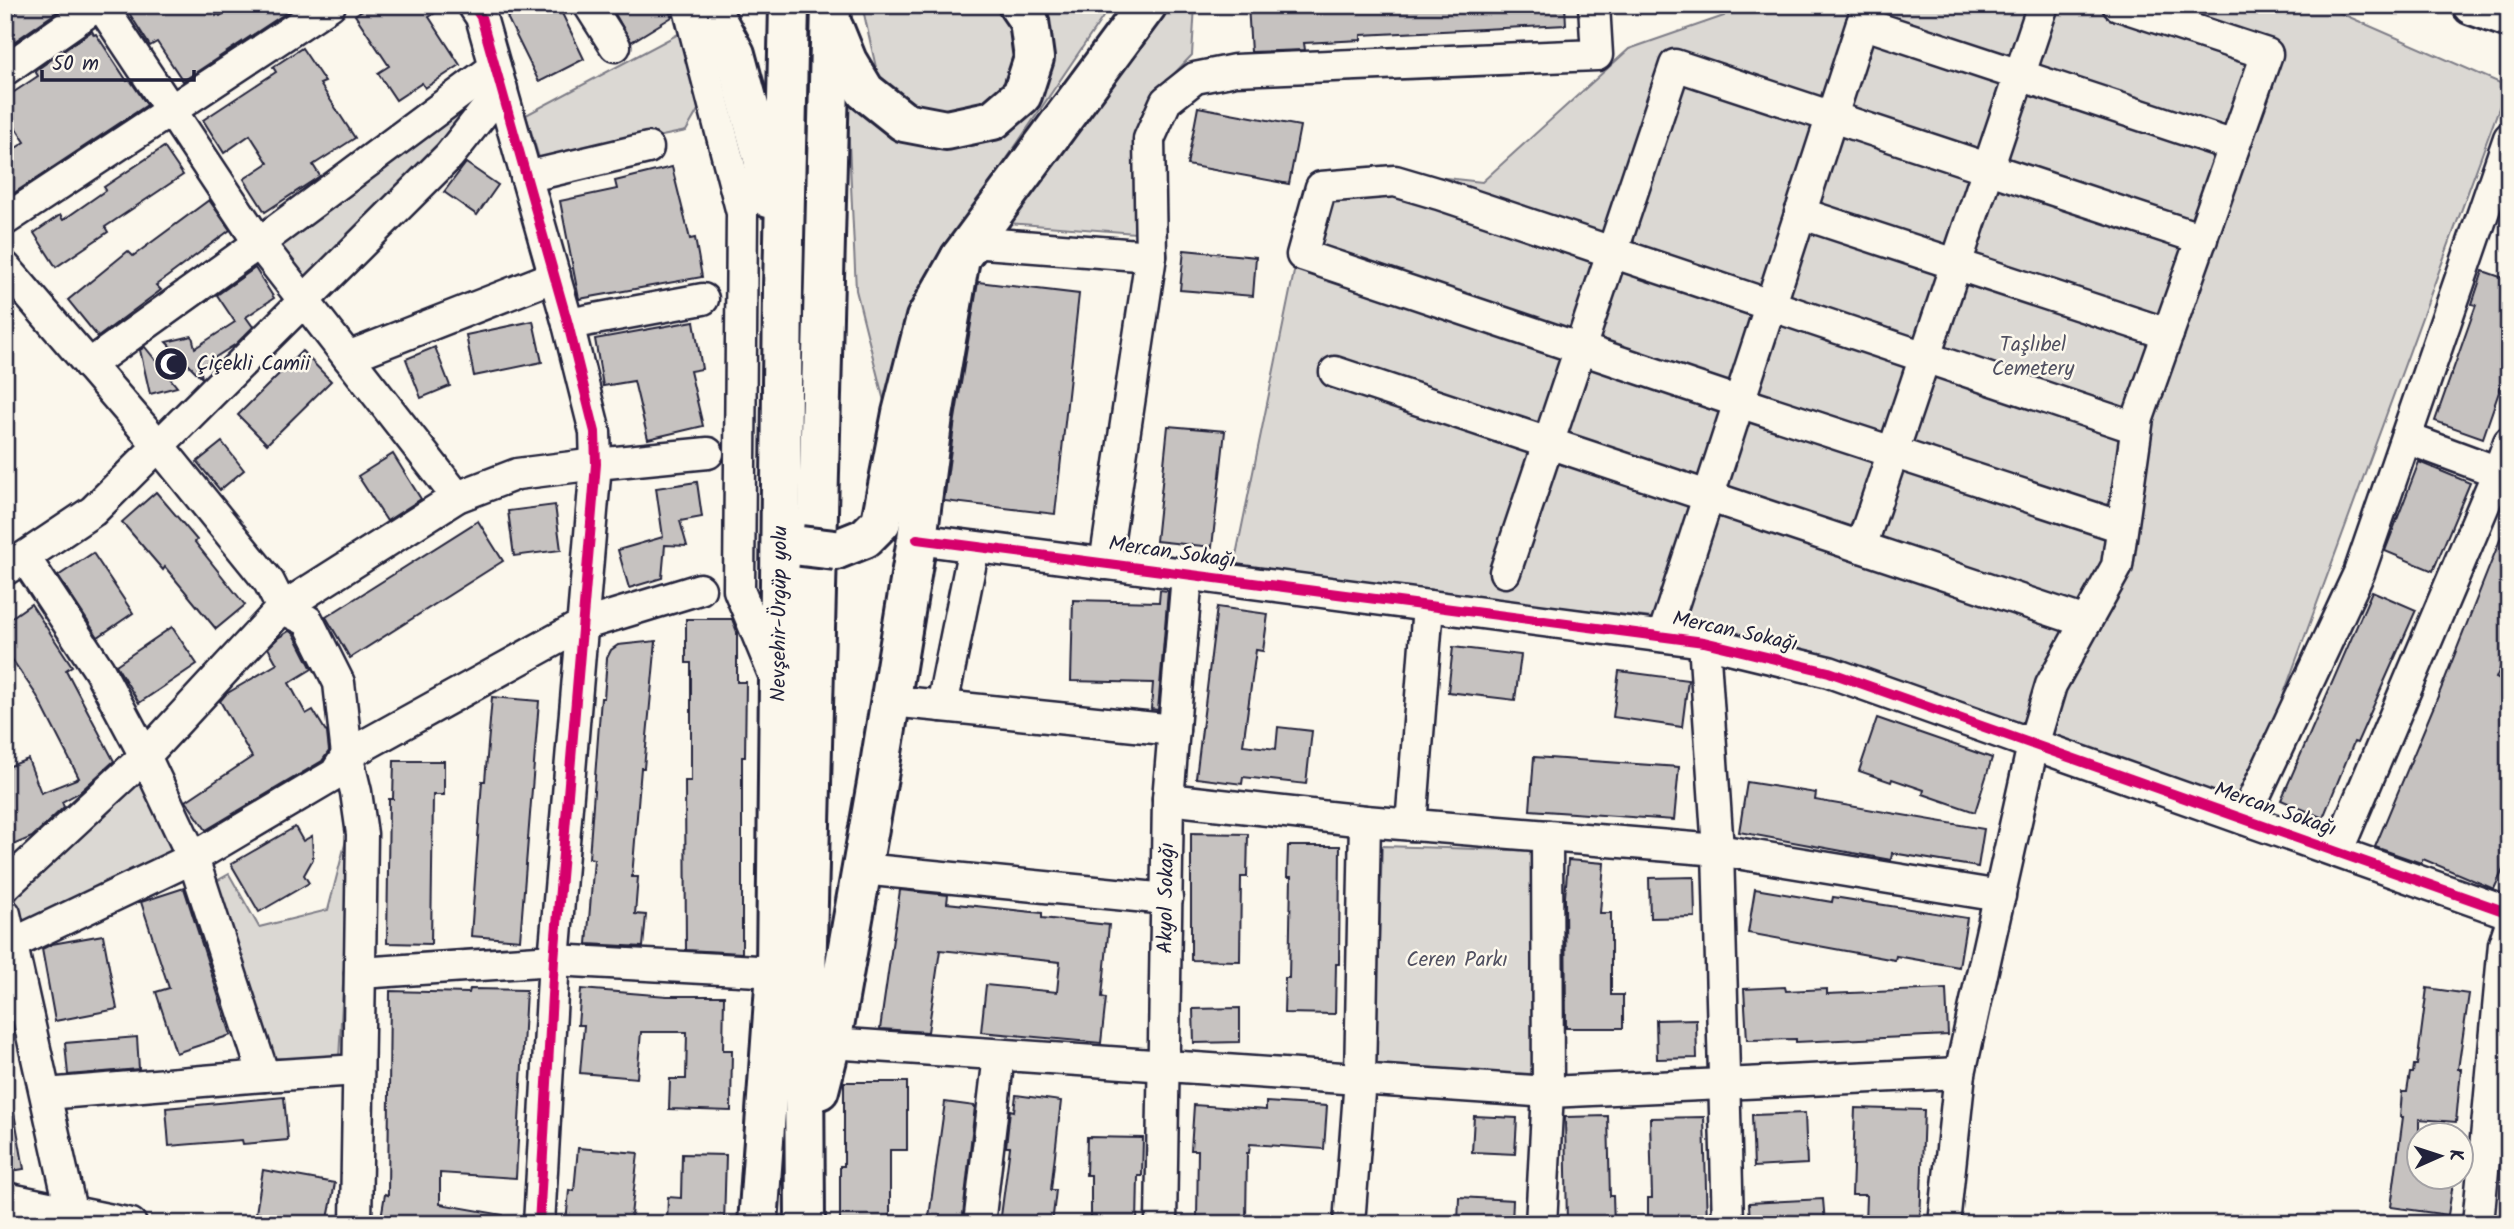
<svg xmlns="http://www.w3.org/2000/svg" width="2514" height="1229" font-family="Kalam,sans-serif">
<rect width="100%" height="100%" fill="#fbf7ec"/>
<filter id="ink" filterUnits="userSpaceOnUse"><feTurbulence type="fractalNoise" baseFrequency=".0143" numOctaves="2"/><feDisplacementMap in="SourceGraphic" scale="14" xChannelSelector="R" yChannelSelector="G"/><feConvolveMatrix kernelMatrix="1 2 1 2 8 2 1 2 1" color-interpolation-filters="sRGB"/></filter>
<g filter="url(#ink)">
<g fill="#dbd8d3" stroke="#7e7d87" stroke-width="2">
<polygon points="862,5 997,5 1013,28 1017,56 1008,85 986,104 946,113 911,106 879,81"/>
<polygon points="1032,5 1111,5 928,275 904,410 887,413 856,290 847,100 901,141 955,149 999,135"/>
<polygon points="1154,5 1195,5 1192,55 1167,81 1144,120 1135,233 995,222"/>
<polygon points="1726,5 2322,5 2507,86 2243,805 1832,658 1679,621 1233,570 1313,179 1400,173 1482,182 1629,49 1724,16"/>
<polygon points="684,31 702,103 686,131 540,161 526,115"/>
<polygon points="462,103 472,110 303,290 274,244"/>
<polygon points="145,768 185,855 22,924 13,905 21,891"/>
<polygon points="352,817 339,1059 269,1058 215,882 229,874 259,927 328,910"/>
<polygon points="1382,846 1539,851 1533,1074 1375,1069"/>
</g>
<g fill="#c6c2c0" stroke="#22223b" stroke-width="2">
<polygon points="26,5 67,5 5,48 5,19"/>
<polygon points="124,5 209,5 216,16 218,14 220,16 236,5 298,5 183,81 157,42 150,46"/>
<polygon points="370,5 447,5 429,17 460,65 425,88 422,83 396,100 378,73 389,66 355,15"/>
<polygon points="531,5 558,5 584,59 539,82 507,17"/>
<polygon points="610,5 665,5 672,17 631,42"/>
<polygon points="1248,5 1565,5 1566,25 1361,35 1361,40 1304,43 1305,50 1251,52"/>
<polygon points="92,31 94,35 96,34 127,81 130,80 147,105 5,199 5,155 25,142 5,112 5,98 38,76 35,71"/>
<polygon points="302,48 325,82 320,84 355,138 313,165 320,176 265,212 244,179 268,163 250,135 224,153 203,120 276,72 273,67"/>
<polygon points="1198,107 1300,126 1289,184 1187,165"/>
<polygon points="164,147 183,175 105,227 108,232 56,267 34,233 60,215 63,220 106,190 104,187"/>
<polygon points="466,163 498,185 477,215 444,192"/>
<polygon points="672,167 690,239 695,238 702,277 579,299 560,201 617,189 615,181"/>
<polygon points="209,200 230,230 156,285 161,290 98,337 68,300 128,251 133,256"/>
<polygon points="1184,250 1256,257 1253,296 1180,290"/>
<polygon points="255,268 274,298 246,317 253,327 236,344 200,367 202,378 166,342 192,336 195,348 235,322 217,295"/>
<polygon points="2483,271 2509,280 2509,363 2483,438 2435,421 2476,305 2472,304"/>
<polygon points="978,282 1079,294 1055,514 944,501 955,419"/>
<polygon points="533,321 542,362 474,376 466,335"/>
<polygon points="694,321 702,369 690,371 703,426 648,439 634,381 603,386 595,339"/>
<polygon points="145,347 177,387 150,394 140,350"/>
<polygon points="435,347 450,386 421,398 406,359"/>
<polygon points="302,351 331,381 267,444 238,415"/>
<polygon points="1168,426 1225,431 1212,547 1156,541"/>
<polygon points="222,442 244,470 220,490 197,462"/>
<polygon points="393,454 421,499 387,521 358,476"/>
<polygon points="2419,462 2470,483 2433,571 2385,551"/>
<polygon points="697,482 702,517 680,521 687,546 665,545 662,578 629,588 618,550 663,537 656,488"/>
<polygon points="156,492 197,540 195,542 245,605 216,629 165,567 163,570 122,522"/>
<polygon points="555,505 561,550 514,556 508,511"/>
<polygon points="2509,517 2509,648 2496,678 2509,684 2509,857 2494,889 2423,859 2421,863 2375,847 2441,689"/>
<polygon points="478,521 503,561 350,658 326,617"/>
<polygon points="93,553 133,613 98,637 58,576"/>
<polygon points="1160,590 1168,591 1158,710 1151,709 1153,683 1071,681 1073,600 1159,602"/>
<polygon points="2372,591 2416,610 2357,743 2354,742 2323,818 2281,800"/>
<polygon points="31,604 72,666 66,670 114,761 80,792 62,802 64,807 32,837 13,845 5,825 5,768 28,759 41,793 79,778 37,696 5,649 5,622"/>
<polygon points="1217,607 1268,614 1263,651 1256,650 1243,745 1276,749 1278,727 1312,731 1306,784 1243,777 1242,784 1196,778"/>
<polygon points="686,619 732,619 737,632 737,682 746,682 745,757 742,757 742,953 686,950 685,781 691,781 691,663 686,663"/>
<polygon points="172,627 197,664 139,703 116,665"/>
<polygon points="289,631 294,634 312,669 289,683 306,714 313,710 327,733 329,751 322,761 206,830 186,801 252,757 220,701 226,694 277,664 268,648 278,638"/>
<polygon points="656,641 644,768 641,768 632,877 638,877 635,914 646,915 643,947 587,944 594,859 589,858 596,764 601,698 604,698 607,658 611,650 618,645"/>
<polygon points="1453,647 1521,655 1515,700 1448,692"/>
<polygon points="1619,671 1688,680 1682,727 1613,717"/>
<polygon points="492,697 539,701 520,940 471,936 482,781 485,781"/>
<polygon points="1877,718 1992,758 1975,812 1923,794 1924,790 1892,779 1891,782 1859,771"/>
<polygon points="1534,757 1679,767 1674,820 1530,810"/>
<polygon points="394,761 444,761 444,795 433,795 431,944 387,943 389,799 393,799"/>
<polygon points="1747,782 1816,793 1815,800 1984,829 1978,867 1892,853 1891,860 1739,832"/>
<polygon points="295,827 303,841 312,836 313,859 304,875 309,883 259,912 231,864"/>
<polygon points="1191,833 1248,834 1247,877 1241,877 1240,961 1191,960"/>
<polygon points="1288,846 1340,846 1339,964 1336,964 1335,1014 1284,1013 1285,978 1289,978 1291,877 1287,877"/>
<polygon points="1568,860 1604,863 1600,913 1611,913 1611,995 1623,995 1623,1028 1566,1028 1565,897"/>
<polygon points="1694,877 1695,917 1650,918 1649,878"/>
<polygon points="184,888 231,1035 176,1053 156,992 169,988 141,902"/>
<polygon points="1755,889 1832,902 1833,897 1967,918 1959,967 1896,956 1895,960 1748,933"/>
<polygon points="900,890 948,895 947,903 1042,913 1042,918 1109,925 1102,997 1106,998 1101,1043 981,1032 986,985 1057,992 1060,962 940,950 928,1032 880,1029"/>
<polygon points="103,935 117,1009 55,1021 42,949 52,944"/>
<polygon points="1785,987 1786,991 1827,989 1827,994 1946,989 1948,1035 1796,1042 1796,1039 1747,1040 1744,989"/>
<polygon points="2427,988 2469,994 2458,1069 2461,1069 2456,1122 2419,1119 2419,1177 2454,1177 2448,1215 2391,1207 2403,1117 2400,1117 2402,1092 2407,1092 2410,1073 2413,1073 2414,1065 2417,1065"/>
<polygon points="470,989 526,990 516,1178 440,1173 440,1204 503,1215 503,1224 380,1224 385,1194 388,1195 390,991 469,993"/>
<polygon points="581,989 667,996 724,996 723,1050 732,1050 731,1111 669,1109 670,1079 686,1079 687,1032 641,1032 637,1078 580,1073 584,1025 578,1025"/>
<polygon points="1240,1008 1240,1042 1194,1043 1193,1009"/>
<polygon points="1696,1019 1697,1058 1657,1059 1656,1020"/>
<polygon points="137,1037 139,1069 68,1075 65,1043"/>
<polygon points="844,1082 907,1082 907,1150 890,1150 890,1224 840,1224 840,1166 844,1166"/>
<polygon points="1016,1095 1061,1101 1051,1190 1056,1190 1052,1224 1000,1224 1010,1147 1006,1147 1010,1110 1014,1111"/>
<polygon points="284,1097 288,1140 243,1144 242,1140 169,1146 166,1108"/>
<polygon points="945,1102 975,1106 962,1224 928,1224"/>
<polygon points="1266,1102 1327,1106 1324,1149 1250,1144 1249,1153 1247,1153 1246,1219 1197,1218 1198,1150 1191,1150 1194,1105 1266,1110"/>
<polygon points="1855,1108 1924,1110 1920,1224 1865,1224 1866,1195 1852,1195"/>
<polygon points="14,1113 24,1169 5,1172 5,1114"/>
<polygon points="1805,1113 1807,1164 1754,1167 1752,1115"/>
<polygon points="1474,1116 1517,1118 1515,1154 1472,1152"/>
<polygon points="1608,1116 1610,1196 1613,1196 1614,1224 1567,1224 1565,1117"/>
<polygon points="1704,1117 1707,1224 1648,1224 1648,1198 1652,1198 1650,1118"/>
<polygon points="1087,1137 1143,1138 1142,1176 1138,1176 1137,1224 1091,1224 1091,1175 1086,1175"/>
<polygon points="578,1148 638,1153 630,1224 566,1224 569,1190 574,1191"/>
<polygon points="682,1154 726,1155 724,1224 667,1224 668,1197 681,1198"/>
<polygon points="263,1170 335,1183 327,1224 256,1213"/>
<polygon points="1459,1197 1513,1200 1512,1224 1458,1224"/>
<polygon points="1823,1199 1825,1223 1750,1224 1749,1203"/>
</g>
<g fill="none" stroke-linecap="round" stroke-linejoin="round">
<g stroke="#22223b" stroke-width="35">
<g id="minor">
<polyline points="101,5 259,243 457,497"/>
<polyline points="473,5 481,17 568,324 595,432 596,464 554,960 539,1224"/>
<polyline points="589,5 615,46"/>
<polyline points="688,5 742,213 739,590 775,677"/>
<polyline points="1862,23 2234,146"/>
<polyline points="5,70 98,5"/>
<polyline points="526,177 648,148"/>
<polyline points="1800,213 2168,334"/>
<polyline points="5,220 330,5"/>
<polyline points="971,242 1151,256"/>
<polyline points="5,267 159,446 269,582 282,608 308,621 339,683 347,755 356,792 362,834 356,1224"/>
<polyline points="568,324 703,299"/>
<polyline points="348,357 555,276"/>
<polyline points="89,365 259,243 495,67"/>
<polyline points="1335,372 2086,622"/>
<polyline points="2406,438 2509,476"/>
<polyline points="2122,527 1739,402 1302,255 1321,187 1395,181 1439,194 2136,428"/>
<polyline points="917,539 1704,642 1829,672 2509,913"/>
<polyline points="974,547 942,706 1174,730"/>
<polyline points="1861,547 2043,5"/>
<polyline points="25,558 99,670 145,756 193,858 264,1076 358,1070"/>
<polyline points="1105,564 1151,256 1149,139 1166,101 1195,78 1235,70 1597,55 1594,5"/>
<polyline points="5,570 93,511 449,156 502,89"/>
<polyline points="1505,572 1675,65 2202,239"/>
<polyline points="1663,636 1868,5"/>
<polyline points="1704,642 1718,850 1728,1224"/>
<polyline points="891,701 942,706"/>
<polyline points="1168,799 1365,821 1718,850 2000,896"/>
<polyline points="2244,819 2359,573 2509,138"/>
<polyline points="1411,825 1428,606"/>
<polyline points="2337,852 2498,472 2509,442"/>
<polyline points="862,869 1167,899"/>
<polyline points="5,886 145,756 282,608 457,497 517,474 596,464 708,453"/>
<polyline points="5,914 74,1224"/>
<polyline points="12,944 193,858 335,774 347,755 582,625 700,589"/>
<polyline points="360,973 554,960 776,972"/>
<polyline points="831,1043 1548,1092 1960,1073"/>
<polyline points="46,1094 264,1076"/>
<polyline points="5,1198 131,1224"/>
<polyline points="979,1224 999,1055"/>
<path id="s1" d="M1161,1224l7,-425 19,-224"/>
<polyline points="1349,1224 1360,1079 1365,821"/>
<polyline points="1541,1224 1548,1092 1547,836"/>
<polyline points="1944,1224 1960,1073 2033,745 2051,685 2117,566 2138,418 2267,54 2118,5"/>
<polyline points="2478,1224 2504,944 2509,929"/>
</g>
</g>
<g stroke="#22223b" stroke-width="44">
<g id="highway">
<polyline points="708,5 735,54 763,158 769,198"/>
<polyline points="2472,5 2509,18"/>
<polyline points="834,29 847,61 865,91 904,122 946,130 993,120 1022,95 1034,58 1029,21 1018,5"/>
<polyline points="835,550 865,538 881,522 902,413 926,318 960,258 1147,5"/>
<polyline points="819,1090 831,1043 877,783 917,539 933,416 960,258"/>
<path id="s2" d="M758,1224l18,-252 7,-683 6,-284"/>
<polyline points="805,1224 804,1058 831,5"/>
</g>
</g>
<use href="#minor" stroke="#fbf7ec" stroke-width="30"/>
<use href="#highway" stroke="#fbf7ec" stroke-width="38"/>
<g stroke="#22223b" stroke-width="44" stroke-linecap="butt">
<polyline id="highway-bridge" points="801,546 835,550"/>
</g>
<use href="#highway-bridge" stroke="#fbf7ec" stroke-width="38"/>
<g stroke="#fbf7ec" stroke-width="15">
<g id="cycleway">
<polyline points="473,5 481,17 568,324 595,432 596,464 554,960 539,1224"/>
<polyline points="917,539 1704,642 1829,672 2509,913"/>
</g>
</g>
<use href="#cycleway" stroke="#d6006c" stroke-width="10"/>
</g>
</g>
<defs>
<g id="mosque-disc" transform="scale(1.75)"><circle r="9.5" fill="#22223b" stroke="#fbf7ec"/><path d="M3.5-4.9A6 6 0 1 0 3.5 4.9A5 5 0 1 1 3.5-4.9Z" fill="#fff"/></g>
</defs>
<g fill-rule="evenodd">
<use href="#mosque-disc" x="171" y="364"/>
</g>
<g text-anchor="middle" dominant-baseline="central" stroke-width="5" stroke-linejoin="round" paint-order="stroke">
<g font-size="21" fill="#505061" stroke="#fbf7ec">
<text x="2033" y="345">Taşlıbel<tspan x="2033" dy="24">Cemetery</tspan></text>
<text x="1457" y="960">Ceren Parkı</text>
</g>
<g font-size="21" fill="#22223b" stroke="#fbf7ec" text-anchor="start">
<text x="196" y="364">Çiçekli Camii</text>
</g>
<g font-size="21" fill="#22223b" stroke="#fbf7ec">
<text transform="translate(1172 553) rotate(8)">Mercan Sokağı</text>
<text stroke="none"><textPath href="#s2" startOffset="611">Nevşehir-Ürgüp yolu</textPath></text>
<text transform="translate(1735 632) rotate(12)">Mercan Sokağı</text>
<text transform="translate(2275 810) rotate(19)">Mercan Sokağı</text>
<text stroke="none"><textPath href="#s1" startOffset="326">Akyol Sokağı</textPath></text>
</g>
</g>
<rect width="2514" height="1229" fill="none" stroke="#fbf7ec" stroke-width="28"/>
<rect x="14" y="14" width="2486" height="1201" fill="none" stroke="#22223b" stroke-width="2.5" filter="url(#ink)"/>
<g transform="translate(2440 1156) rotate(87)"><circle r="33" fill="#fbf7ec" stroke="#a4a2a5" stroke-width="2"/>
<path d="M0-5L12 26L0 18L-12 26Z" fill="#22223b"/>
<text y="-10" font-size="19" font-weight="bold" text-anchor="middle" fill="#22223b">K</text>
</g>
<path d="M42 70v10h152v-10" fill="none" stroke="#22223b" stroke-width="3.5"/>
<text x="52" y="70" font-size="21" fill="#22223b" stroke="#fbf7ec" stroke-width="5" paint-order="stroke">50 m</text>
</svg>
